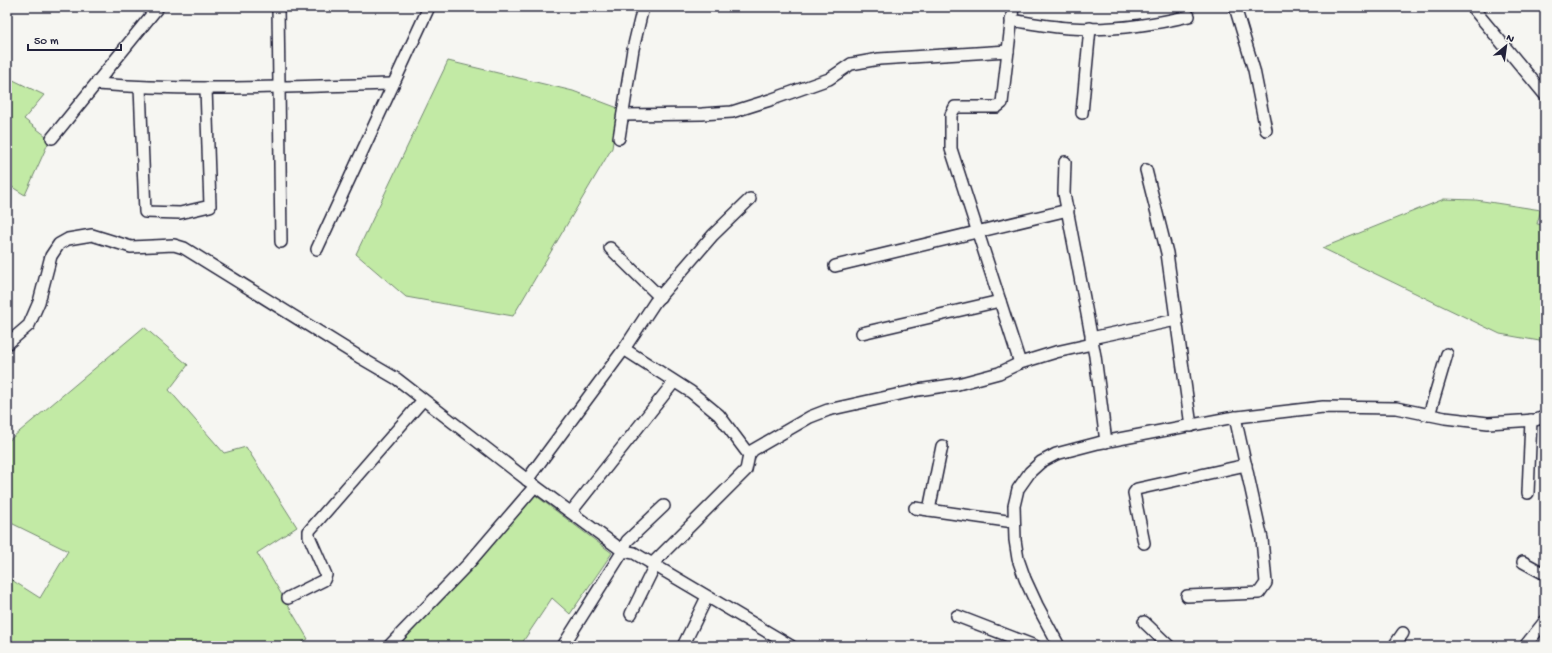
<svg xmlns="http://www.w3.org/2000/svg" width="1552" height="653" font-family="'Gochi Hand',sans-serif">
<rect width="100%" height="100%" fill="#f6f6f2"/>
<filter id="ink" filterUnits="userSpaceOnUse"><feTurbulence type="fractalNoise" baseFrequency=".025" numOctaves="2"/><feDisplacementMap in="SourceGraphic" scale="8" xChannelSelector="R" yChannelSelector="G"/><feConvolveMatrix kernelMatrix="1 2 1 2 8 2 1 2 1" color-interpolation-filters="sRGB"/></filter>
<g filter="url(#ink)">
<g fill="#c2eaa5" stroke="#728670">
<polygon points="448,61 573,91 618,108 612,148 513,316 406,297 356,254"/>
<polygon points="7,77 44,95 24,119 50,139 25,195 7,184"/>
<polygon points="1444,199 1476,200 1541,210 1537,224 1545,225 1545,342 1500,334 1322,248"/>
<polygon points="144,327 188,365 169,390 224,453 246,447 297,527 257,553 308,639 296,646 7,646 7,577 40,598 68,551 7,521 7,442"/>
<polygon points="535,495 612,553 570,614 552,598 520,646 398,646"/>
</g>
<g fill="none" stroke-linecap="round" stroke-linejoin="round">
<g stroke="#22223b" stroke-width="14">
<g id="minor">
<polyline points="278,7 281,242"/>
<polyline points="1013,7 1002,103 997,107 955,107 951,115 951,149 1020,363 1056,352 1092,344"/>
<polyline points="1235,7 1254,70 1266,130"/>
<polyline points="1472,7 1545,95"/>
<path d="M1011,20c19,3 39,7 58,8 39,3 82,-3 120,-12"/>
<path d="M97,84c98,8 198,2 296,0"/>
<polyline points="140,87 145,212 180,213 210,206 206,88"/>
<polyline points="1082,113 1090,28"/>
<polyline points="623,115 702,114 732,112 770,100 829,79 851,64 879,59 1008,51"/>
<polyline points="52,138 158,7"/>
<polyline points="619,138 633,49 643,7"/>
<polyline points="1065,162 1064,193 1095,356 1106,442"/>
<polyline points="1146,170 1167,253 1191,426"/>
<polyline points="610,248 660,297"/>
<polyline points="317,249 429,7"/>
<polyline points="835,266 1068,210"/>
<polyline points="862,333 1000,301"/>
<polyline points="1091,338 1176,320"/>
<polyline points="7,344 29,325 39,302 51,256 59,244 68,239 92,235 131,247 174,245 184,248 361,358 397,379 535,486"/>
<polyline points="624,349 691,392 719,415 749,455"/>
<polyline points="1429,415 1447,354"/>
<polyline points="527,480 624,349 655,302 713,235 750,199"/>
<polyline points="1528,493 1531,420"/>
<polyline points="915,508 1014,522"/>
<polyline points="929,510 942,446"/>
<polyline points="571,512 674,382"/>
<polyline points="1144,543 1134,493 1137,489 1246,465"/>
<polyline points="1523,562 1545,574"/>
<polyline points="652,564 746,470 749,455 753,450 810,417 828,410 918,390 958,384 999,373 1020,363"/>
<polyline points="1187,596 1259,593 1266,583 1262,539 1235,417"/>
<polyline points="288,598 324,580 326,575 309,536 309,531 423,400"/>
<polyline points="631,614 655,565"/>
<polyline points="957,616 1035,646"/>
<polyline points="1144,622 1169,646"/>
<polyline points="389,646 469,563 535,486 623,551 627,541 664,506"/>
<polyline points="563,646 623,551 634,553 791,646"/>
<polyline points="683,646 707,597"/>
<polyline points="1059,646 1037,605 1025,579 1018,559 1015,540 1014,506 1018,489 1030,472 1041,462 1056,454 1098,443 1229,418 1323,407 1396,408 1445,418 1488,423 1535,420 1545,417"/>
<polyline points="1394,646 1403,633"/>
<polyline points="1525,646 1545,621"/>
</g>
</g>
<use href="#minor" stroke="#f6f6f2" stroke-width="11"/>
</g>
</g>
<rect width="1552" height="653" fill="none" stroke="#f6f6f2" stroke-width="24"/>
<rect x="12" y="12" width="1528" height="629" fill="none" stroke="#22223b" stroke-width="1.5" filter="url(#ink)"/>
<g transform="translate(1506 46) rotate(29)" stroke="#f6f6f2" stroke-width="3" paint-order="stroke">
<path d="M0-3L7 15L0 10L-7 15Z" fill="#22223b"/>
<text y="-6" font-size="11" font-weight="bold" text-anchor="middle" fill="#22223b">N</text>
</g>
<path d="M28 44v6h93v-6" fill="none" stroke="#22223b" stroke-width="2"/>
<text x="34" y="44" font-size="12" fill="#22223b" stroke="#f6f6f2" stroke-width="3" paint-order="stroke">50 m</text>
</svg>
